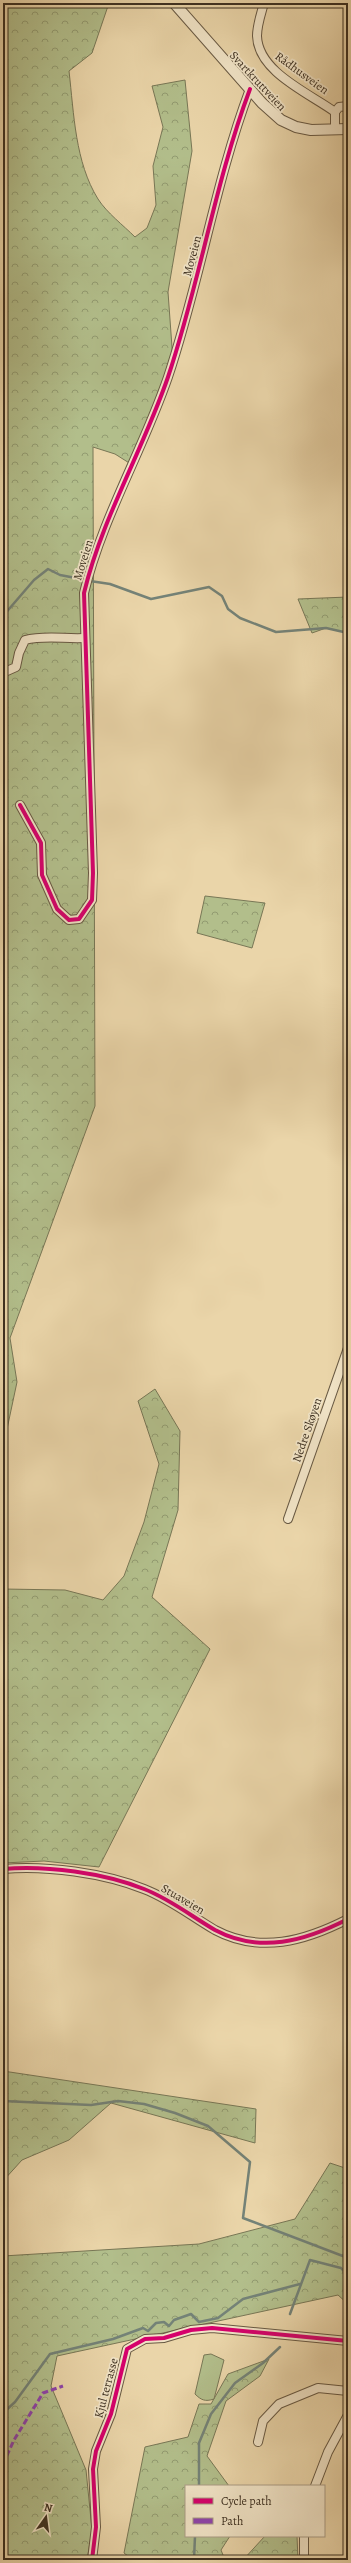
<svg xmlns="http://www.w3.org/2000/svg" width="351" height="2563" font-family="Alegreya,serif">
<defs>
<pattern id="forest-crowns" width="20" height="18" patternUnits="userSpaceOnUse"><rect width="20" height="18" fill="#b2be8b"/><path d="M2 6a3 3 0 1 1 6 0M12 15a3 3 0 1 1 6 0" fill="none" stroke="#929b71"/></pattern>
</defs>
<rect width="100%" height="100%" fill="#ead5a9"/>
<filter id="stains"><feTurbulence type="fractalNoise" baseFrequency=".005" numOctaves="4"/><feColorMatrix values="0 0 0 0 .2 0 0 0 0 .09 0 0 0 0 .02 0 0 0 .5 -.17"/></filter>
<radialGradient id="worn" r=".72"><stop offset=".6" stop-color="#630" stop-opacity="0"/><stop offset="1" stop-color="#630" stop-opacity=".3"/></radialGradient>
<g fill="url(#forest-crowns)" stroke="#787756">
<path d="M3,3h106l-17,50 -23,18c5,43 6,91 29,128 9,14 25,26 37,38l12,-9 9,-23 -3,-39 10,-39 -11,-41 33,-6 7,71 -24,141 5,69 -39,105 -19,-12 -22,-7 2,659 -85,232 7,44 -14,66z"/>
<polygon points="348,597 348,633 326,628 312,633 298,599"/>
<polygon points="205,896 265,903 252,948 197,933"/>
<polygon points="155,1389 180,1431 178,1510 152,1597 210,1649 99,1867 44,1861 3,1863 3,1589 65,1590 103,1600 124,1576 144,1522 159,1464 138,1401"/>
<polygon points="3,2071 256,2109 255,2143 111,2103 69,2140 22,2160 3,2181"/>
<polygon points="330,2163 348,2169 348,2304 338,2295 57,2356 51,2386 86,2470 92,2530 87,2560 3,2560 3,2256 199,2244 295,2219"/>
<polygon points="269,2359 260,2376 226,2401 207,2456 229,2486 186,2486 186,2536 230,2536 221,2550 225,2560 133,2560 124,2553 145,2447 188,2437 199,2404 211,2404 228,2374"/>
<polygon points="265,2536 297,2536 298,2560 243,2560"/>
</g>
<path fill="#b2be8b" stroke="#787756" d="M211,2354l13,6 -10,39c-9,3 -13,1 -19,-5l9,-39z"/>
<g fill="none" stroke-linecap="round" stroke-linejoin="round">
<g stroke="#748277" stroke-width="2.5">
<polyline points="90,581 110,584 151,599 209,587 222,596 228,609 240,618 276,632 326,628 348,633"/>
<polyline points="3,616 34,580 48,569 60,575 81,579"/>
<polyline points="3,2101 91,2105 118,2101 144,2104 175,2113 208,2126 250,2162 243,2218 348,2258"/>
<polyline points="290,2314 310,2260 341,2268 348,2276"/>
<polyline points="3,2413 15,2402 50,2354 113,2339 143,2328 148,2331 156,2323 164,2322 169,2326 174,2320 191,2314 199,2322 218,2318 243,2299 300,2284"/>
<polyline points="199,2486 199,2443 211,2414 235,2383 263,2363 280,2347"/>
<polyline points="194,2560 195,2536"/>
</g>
<g stroke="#685943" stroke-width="10">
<g id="minor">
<path d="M264,3c-3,11 -7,22 -7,33 1,36 52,57 78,76"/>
<polyline points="335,129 335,112 339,107 348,106"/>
<path d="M3,670l4,1 9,-4 3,-14 6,-13c19,-5 39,-1 59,-2"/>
<path d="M20,805l21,38 1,32 15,34 12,11 10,-1 13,-19 1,-27 -9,-280c18,-75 59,-143 84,-216 32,-95 47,-195 82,-288"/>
<polyline points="288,1519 348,1348"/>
<path d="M3,1869c43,-4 101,4 141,20 26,10 47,27 71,41 45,24 90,11 133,-11"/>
<polyline points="258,2442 263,2421 279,2404 318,2388 348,2391"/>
<polyline points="315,2486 328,2452 348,2415"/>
<polyline points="304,2536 304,2560"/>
<polyline points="92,2560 96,2527 93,2469 96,2451 111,2414 127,2349 145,2339 164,2338 191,2330 212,2328 348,2341"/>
</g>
</g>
<g stroke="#685943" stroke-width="12">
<polyline id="tertiary" points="174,3 262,103 281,120 296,127 311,130 348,129"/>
</g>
<use href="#minor" stroke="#f1e4c7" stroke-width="8"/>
<use href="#tertiary" stroke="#f1e4c7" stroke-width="10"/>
<polyline stroke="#8e44ad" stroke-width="3" stroke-dasharray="6 3" stroke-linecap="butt" points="3,2464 14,2440 43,2393 63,2386"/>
<g stroke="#f1e4c7" stroke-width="6">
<g id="cycleway">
<path d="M20,805l21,38 1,32 15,34 12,11 10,-1 13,-19 1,-27 -9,-280c18,-75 59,-143 84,-216 32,-95 47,-195 82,-288"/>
<path d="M3,1869c43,-4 101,4 141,20 26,10 47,27 71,41 45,24 90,11 133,-11"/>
<polyline points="92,2560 96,2527 93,2469 96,2451 111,2414 127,2349 145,2339 164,2338 191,2330 212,2328 348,2341"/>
</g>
</g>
<use href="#cycleway" stroke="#d6006c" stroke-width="4"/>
</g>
<g text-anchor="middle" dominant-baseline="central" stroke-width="3.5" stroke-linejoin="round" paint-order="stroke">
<g font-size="12" fill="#3d3021" stroke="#f1e4c7">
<text transform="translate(302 73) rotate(36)">Rådhusveien</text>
<text transform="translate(258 81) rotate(47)">Svartkruttveien</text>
<text transform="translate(192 256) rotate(-75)">Moveien</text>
<text transform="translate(83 560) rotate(-73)">Moveien</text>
<text transform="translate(307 1430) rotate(-71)">Nedre Skøyen</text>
<text transform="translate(183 1899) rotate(30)">Stuaveien</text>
<text transform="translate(106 2388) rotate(-75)">Kjul terrasse</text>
</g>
</g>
<rect width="351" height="2563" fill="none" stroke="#ead5a9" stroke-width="16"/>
<rect x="4" y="4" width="343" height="2555" fill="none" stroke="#3d3021" stroke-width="2"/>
<rect x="8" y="8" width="335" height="2547" fill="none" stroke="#3d3021"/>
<rect x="185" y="2485" width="140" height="52" fill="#f1e4c7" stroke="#a99c85"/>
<rect x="193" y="2498" width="20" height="6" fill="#d6006c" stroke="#a99c85"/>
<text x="221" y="2505" font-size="12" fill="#3d3021">Cycle path</text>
<rect x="193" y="2518" width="20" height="6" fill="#8e44ad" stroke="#a99c85"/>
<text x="221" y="2525" font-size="12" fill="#3d3021">Path</text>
<g transform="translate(46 2517) rotate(14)" stroke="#f1e4c7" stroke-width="3" paint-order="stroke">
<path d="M0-3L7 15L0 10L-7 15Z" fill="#3d3021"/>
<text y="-6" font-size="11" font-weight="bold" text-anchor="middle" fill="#3d3021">N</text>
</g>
<rect width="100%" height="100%" filter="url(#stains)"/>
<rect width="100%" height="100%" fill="url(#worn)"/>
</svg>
